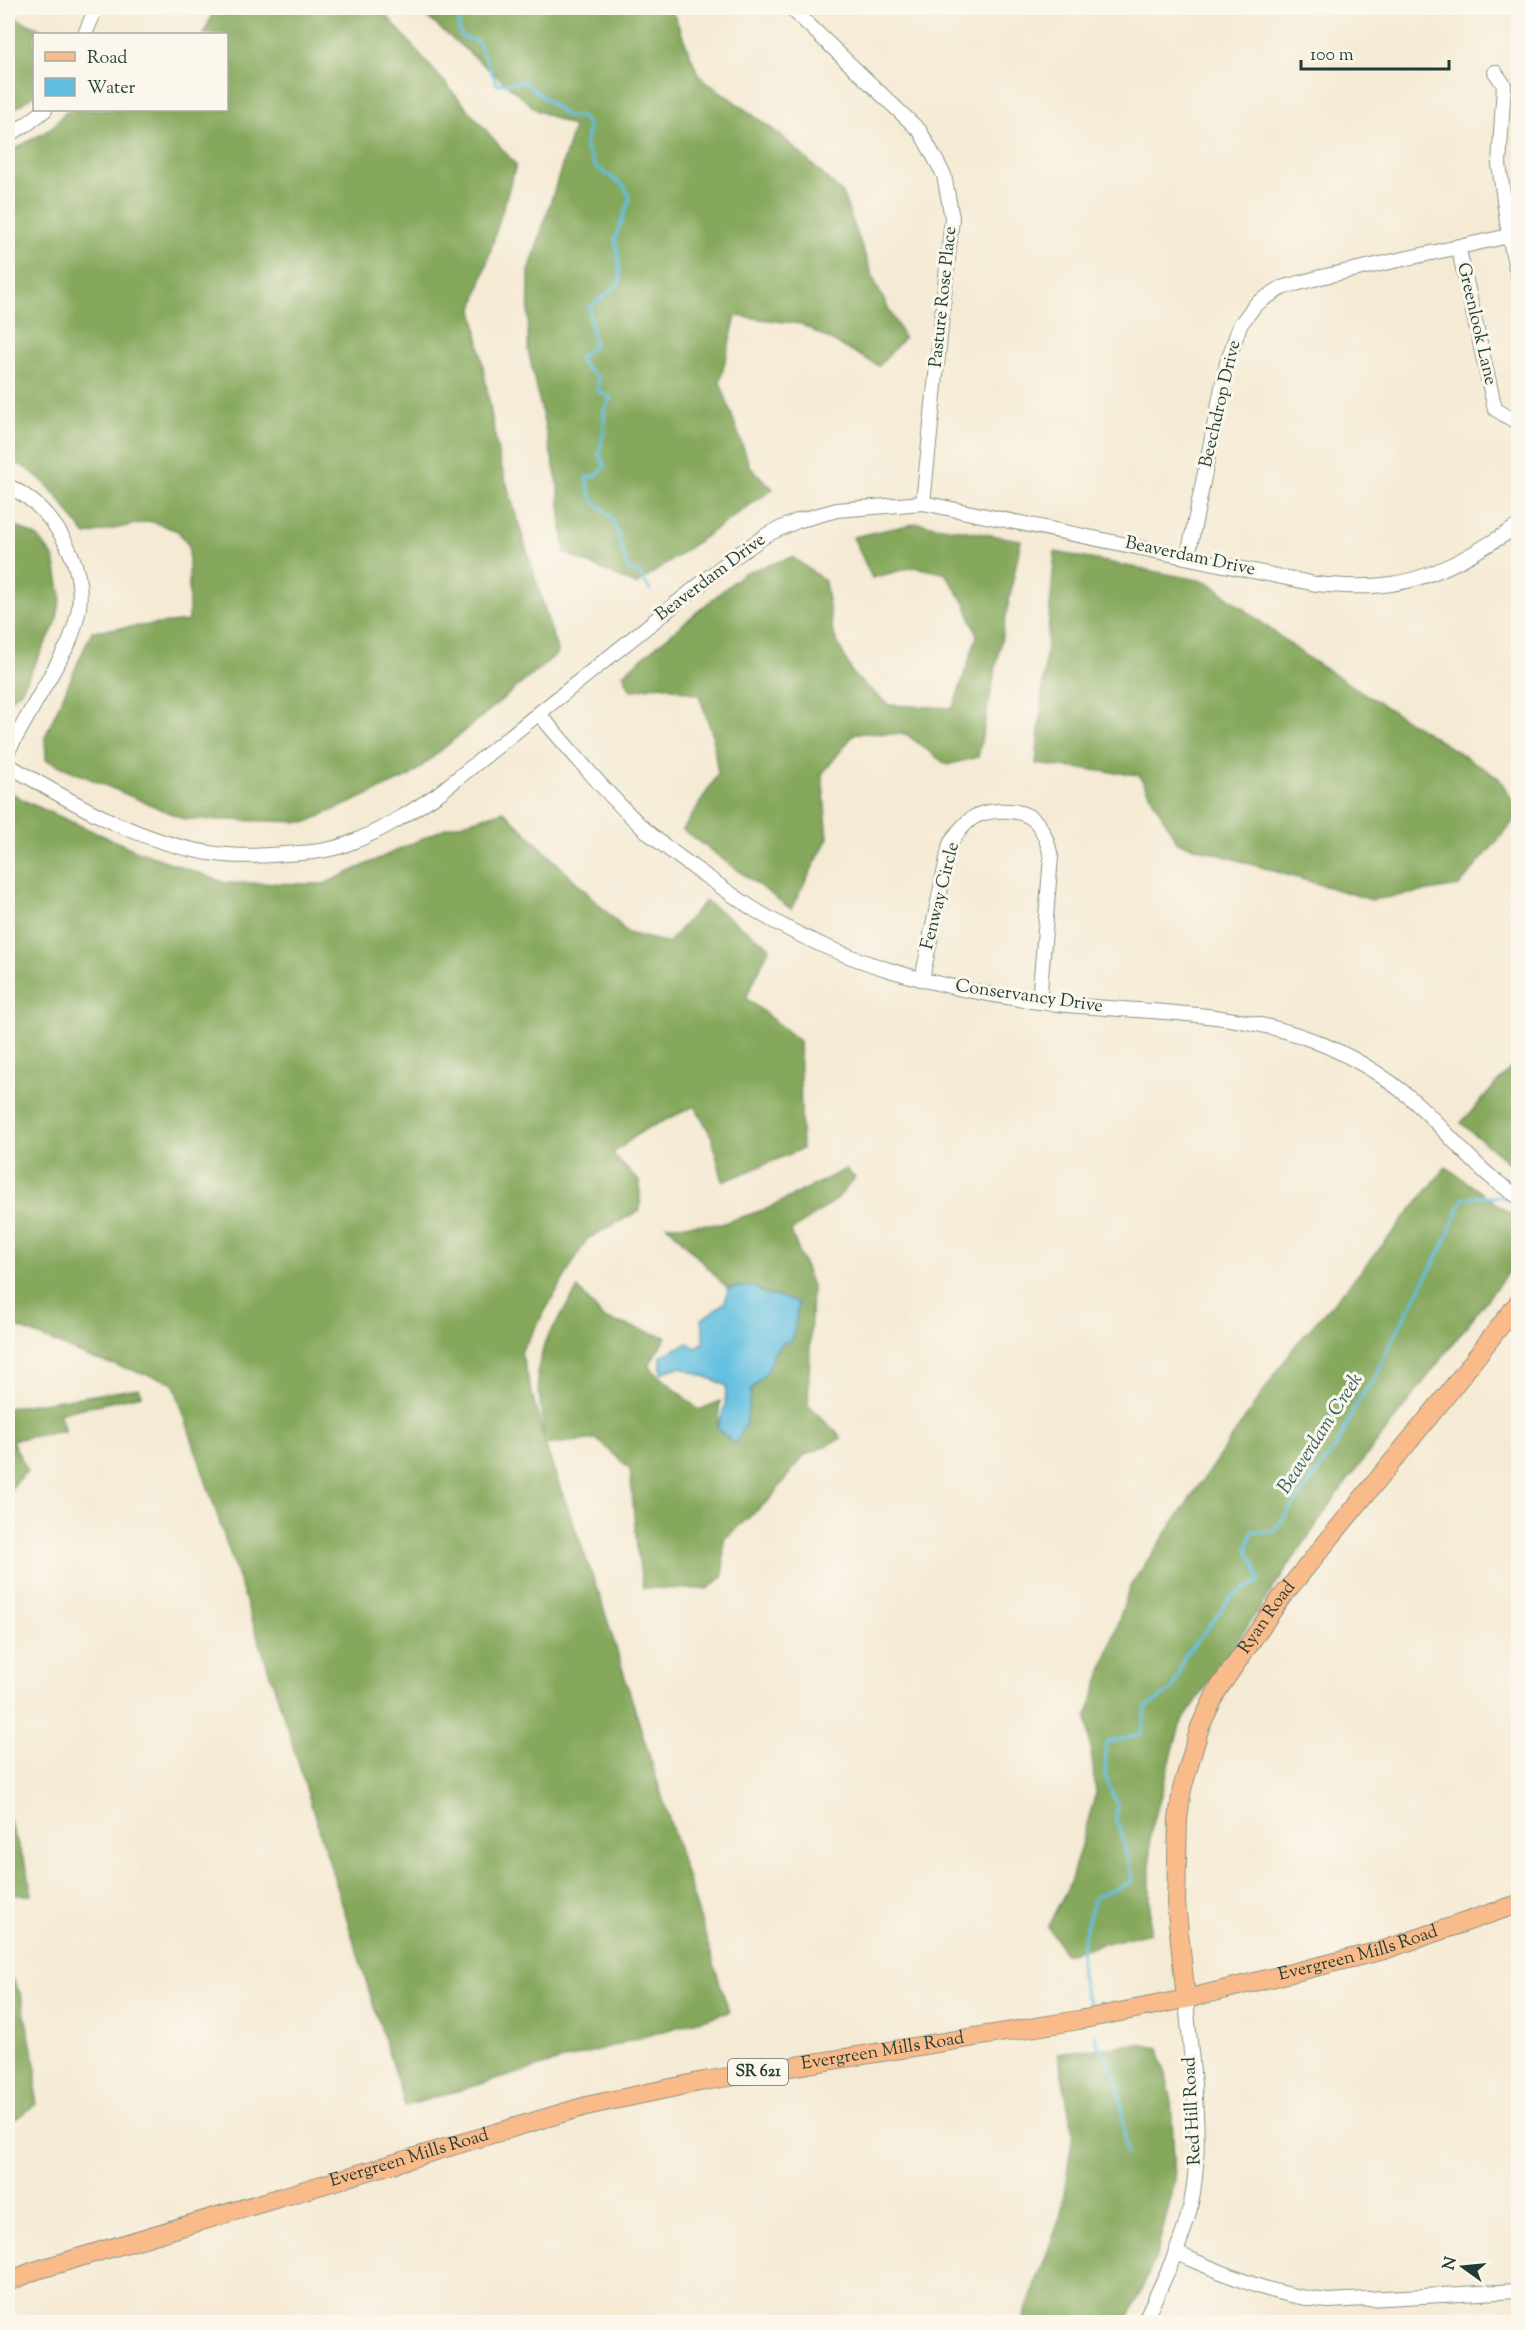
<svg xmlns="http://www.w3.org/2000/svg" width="1526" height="2330" font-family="'Sorts Mill Goudy',serif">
<rect width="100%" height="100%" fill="#fbf7ec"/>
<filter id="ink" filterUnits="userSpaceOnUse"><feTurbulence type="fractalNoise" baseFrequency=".0167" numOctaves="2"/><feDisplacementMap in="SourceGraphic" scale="12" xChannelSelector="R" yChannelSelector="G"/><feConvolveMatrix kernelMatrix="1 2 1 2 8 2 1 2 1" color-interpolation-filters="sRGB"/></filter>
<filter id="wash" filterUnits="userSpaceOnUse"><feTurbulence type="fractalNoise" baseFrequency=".008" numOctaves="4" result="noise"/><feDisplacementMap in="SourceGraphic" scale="24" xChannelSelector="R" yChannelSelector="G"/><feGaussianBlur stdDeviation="1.35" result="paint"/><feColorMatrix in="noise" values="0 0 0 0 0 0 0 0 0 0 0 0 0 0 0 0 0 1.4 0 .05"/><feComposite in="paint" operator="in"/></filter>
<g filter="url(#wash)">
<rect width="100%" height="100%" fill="#f5ead4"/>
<g fill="#85a85c" stroke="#527248" stroke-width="1.5">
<path d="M217,8h163l136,157 -43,144 26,150 59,194 -148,123 -103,46 -123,-3 -138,-59 -1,-23 47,-106 97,-10v-75l-11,-15 -28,-10 -64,14c-22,-26 -42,-66 -78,-74v-308l44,-25 15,-18h159v-76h-22l10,-25z"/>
<polygon points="423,8 671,8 699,76 783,137 842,193 876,285 904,338 879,366 801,324 736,316 720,382 750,467 773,489 636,585 565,553 558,485 528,350 529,271 574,127 537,110 428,18"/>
<polygon points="8,15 51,34 34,34 34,95 13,110 8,98"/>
<polygon points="8,522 38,537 54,558 61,596 56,623 21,691 8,701"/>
<polygon points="918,523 1021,540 978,757 947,765 906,734 855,733 822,774 828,838 791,909 683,830 718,774 712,733 699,695 661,685 631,691 623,674 744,573 792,557 825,581 833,633 854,676 889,705 953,708 977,636 966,605 945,573 913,567 872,578 853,537"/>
<polygon points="1055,552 1208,582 1311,660 1499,778 1518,810 1518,816 1459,886 1372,900 1177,842 1139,775 1036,764"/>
<path d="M8,791l19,11 108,48 91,33 98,1 119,-55 61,-18 124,122 40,10 37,-42 65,46 -24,51 53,43 3,108 -79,33 -11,-44 -17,-32 -51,24 -32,24 28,28v28l-53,29 -66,113 23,87 -7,-66 8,-32 33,-53 25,30 63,19 -18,29 51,44 21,-9 -3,27 29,-4 5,-34 18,-21 3,-14 10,-11 11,-5 5,-35c-15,-7 -30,-7 -43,-17l-27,2 -61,-64 54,-1 48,-16 77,-39 9,9 -20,23 -44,30 21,55 -4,119 34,33 -39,18 -33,43 -46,40 -1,38 -16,12 -64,-1 -6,-39 -7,-80 -33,-30 -52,6 56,155 128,412 -324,94 -127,-408 -105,-316 -79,-23 -86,-36z"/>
<polygon points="1518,1060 1518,1171 1461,1123"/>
<polygon points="1446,1167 1518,1219 1518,1259 1338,1493 1180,1725 1150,1835 1150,1932 1065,1954 1048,1926 1070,1883 1096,1793 1087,1717 1130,1586 1294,1347 1363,1269"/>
<polygon points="139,1388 142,1395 59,1413 65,1431 12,1440 27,1471 8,1491 8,1408"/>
<polygon points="8,1817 28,1872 32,1895 8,1895"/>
<polygon points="8,1971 21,1995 36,2069 36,2104 8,2124"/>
<polygon points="1138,2044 1159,2048 1171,2097 1175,2181 1156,2257 1127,2322 1022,2322 1061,2215 1073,2133 1058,2053"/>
</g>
<polygon fill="#62bfe0" stroke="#407e8a" stroke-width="1.5" points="738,1287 755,1287 765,1295 785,1298 798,1304 793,1339 782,1344 772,1355 769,1369 751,1390 746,1424 735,1444 717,1428 725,1406 726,1386 714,1380 679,1367 661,1373 661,1356 688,1343 695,1348 704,1342 702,1319 725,1302 728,1289"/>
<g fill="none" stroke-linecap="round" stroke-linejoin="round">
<g stroke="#62bfe0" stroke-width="3">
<polyline points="454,8 464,15 458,25 461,36 478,42 497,84 524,82 568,117 581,116 589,127 585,146 595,166 624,186 630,198 615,239 619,260 620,283 589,308 594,346 579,358 586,369 598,377 598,391 611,398 604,410 604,430 599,454 605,466 597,475 586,478 592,499 613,519 628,569 638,572 650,590"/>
<path d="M1090,2004c-19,-39 -6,-68 5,-107l38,-15 -12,-51 -5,-9 1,-17 -12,-29 1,-33 35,-8 5,-28 27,-18 12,-34 27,-32 17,-24 30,-18 -3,-15 -9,-15 5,-20 21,1 63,-85 22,-46 17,-23 15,-34 54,-100 19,-46 21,-2 22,2"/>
<polyline points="1095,2035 1097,2042 1118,2081 1127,2154"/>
</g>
</g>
</g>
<g filter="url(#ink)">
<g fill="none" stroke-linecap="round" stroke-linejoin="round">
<g stroke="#8a9484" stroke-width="16">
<g id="minor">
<polyline points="791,8 920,131 944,175 952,218 923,503"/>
<polyline points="85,34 96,8"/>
<polyline points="1495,72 1504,85 1499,164 1509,236 1518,276"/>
<polyline points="8,135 27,124 45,110"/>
<polyline points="1458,246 1495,409 1518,423"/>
<path d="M8,486c43,20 77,73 71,122 -2,12 -6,24 -10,35l-61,108"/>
<polyline points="1188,556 1227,363 1240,325 1256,304 1281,288 1321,277 1509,236"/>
<path d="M539,714c33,38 66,78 103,113 21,19 45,36 68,52 14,10 28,20 42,29 86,55 195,83 296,95 87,10 180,5 264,37 36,14 72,35 102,61 27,24 49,53 77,76 8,7 18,13 27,20"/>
<path d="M8,765c63,37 133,79 208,89 22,3 46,2 68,0 20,-1 43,-2 63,-10 33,-12 62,-31 91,-50l295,-236 35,-24 29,-13 40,-11 86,-7 393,81c25,2 50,4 75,0 46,-6 89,-34 127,-58"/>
<path d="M922,979l28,-135c6,-10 12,-18 21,-25 14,-10 44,-11 59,-2 13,8 18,26 21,40l-12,145"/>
<path d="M1176,2253c54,23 93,42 152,48l190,-10"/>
<path d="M1144,2322c17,-37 37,-74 46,-114 15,-63 1,-144 -4,-209"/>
</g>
</g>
<g stroke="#8a9484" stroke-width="20">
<g id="major">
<path id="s1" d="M1186,1999l-10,-96 2,-84 4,-30 18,-62 17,-36 64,-93 165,-202 72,-93"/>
<path id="s2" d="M8,2282l26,-11 552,-165 118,-25 375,-61 107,-21 198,-49 134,-46"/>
</g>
</g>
<use href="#minor" stroke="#fff" stroke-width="14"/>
<use href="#major" stroke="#fabb8b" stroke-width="18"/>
</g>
</g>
<g text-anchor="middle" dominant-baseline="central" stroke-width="6" stroke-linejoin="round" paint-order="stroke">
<rect fill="#fbf7ec" stroke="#61756b" stroke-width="1.5" x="728" y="2059" width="60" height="26" rx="4.5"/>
<g font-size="16" font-weight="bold" fill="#1f3d34">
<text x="758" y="2072">SR 621</text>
</g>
<g font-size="18" fill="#1f3d34" stroke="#fbf7ec">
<text transform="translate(944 297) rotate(-84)">Pasture Rose Place</text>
<text transform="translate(1476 324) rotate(77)">Greenlook Lane</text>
<text transform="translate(1221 404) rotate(-77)">Beechdrop Drive</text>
<text transform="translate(1190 557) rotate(12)">Beaverdam Drive</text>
<text transform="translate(711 578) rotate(-37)">Beaverdam Drive</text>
<text transform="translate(941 896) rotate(-76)">Fenway Circle</text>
<text transform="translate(1029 997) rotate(8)">Conservancy Drive</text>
<text stroke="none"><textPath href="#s1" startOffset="404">Ryan Road</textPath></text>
<text stroke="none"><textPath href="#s2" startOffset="1392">Evergreen Mills Road</textPath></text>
<text stroke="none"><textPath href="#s2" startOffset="906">Evergreen Mills Road</textPath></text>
<text transform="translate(1193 2111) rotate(-93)">Red Hill Road</text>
<text stroke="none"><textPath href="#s2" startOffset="420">Evergreen Mills Road</textPath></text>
</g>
<g font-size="20" font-style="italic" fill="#305e5f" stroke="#fbf7ec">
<text transform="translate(1321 1434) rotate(-57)">Beaverdam Creek</text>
</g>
</g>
<rect width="1526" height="2330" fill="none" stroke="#fbf7ec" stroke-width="30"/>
<rect x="33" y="33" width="195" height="78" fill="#fbf7ec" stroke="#a3ada2" stroke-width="1.5"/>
<rect x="45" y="52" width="30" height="9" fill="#fabb8b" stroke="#a3ada2" stroke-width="1.5"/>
<text x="87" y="63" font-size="18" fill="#1f3d34">Road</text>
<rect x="45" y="78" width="30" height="18" fill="#62bfe0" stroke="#a3ada2" stroke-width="1.5"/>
<text x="87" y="93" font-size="18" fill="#1f3d34">Water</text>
<g transform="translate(1463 2267) rotate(285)" stroke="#fbf7ec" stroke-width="4.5" paint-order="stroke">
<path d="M0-4.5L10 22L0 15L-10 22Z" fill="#1f3d34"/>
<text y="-9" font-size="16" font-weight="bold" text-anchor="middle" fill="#1f3d34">N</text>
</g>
<path d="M1301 60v9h148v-9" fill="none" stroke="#1f3d34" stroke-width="3"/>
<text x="1310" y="60" font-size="18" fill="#1f3d34" stroke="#fbf7ec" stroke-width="4.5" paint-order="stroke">100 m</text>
</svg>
